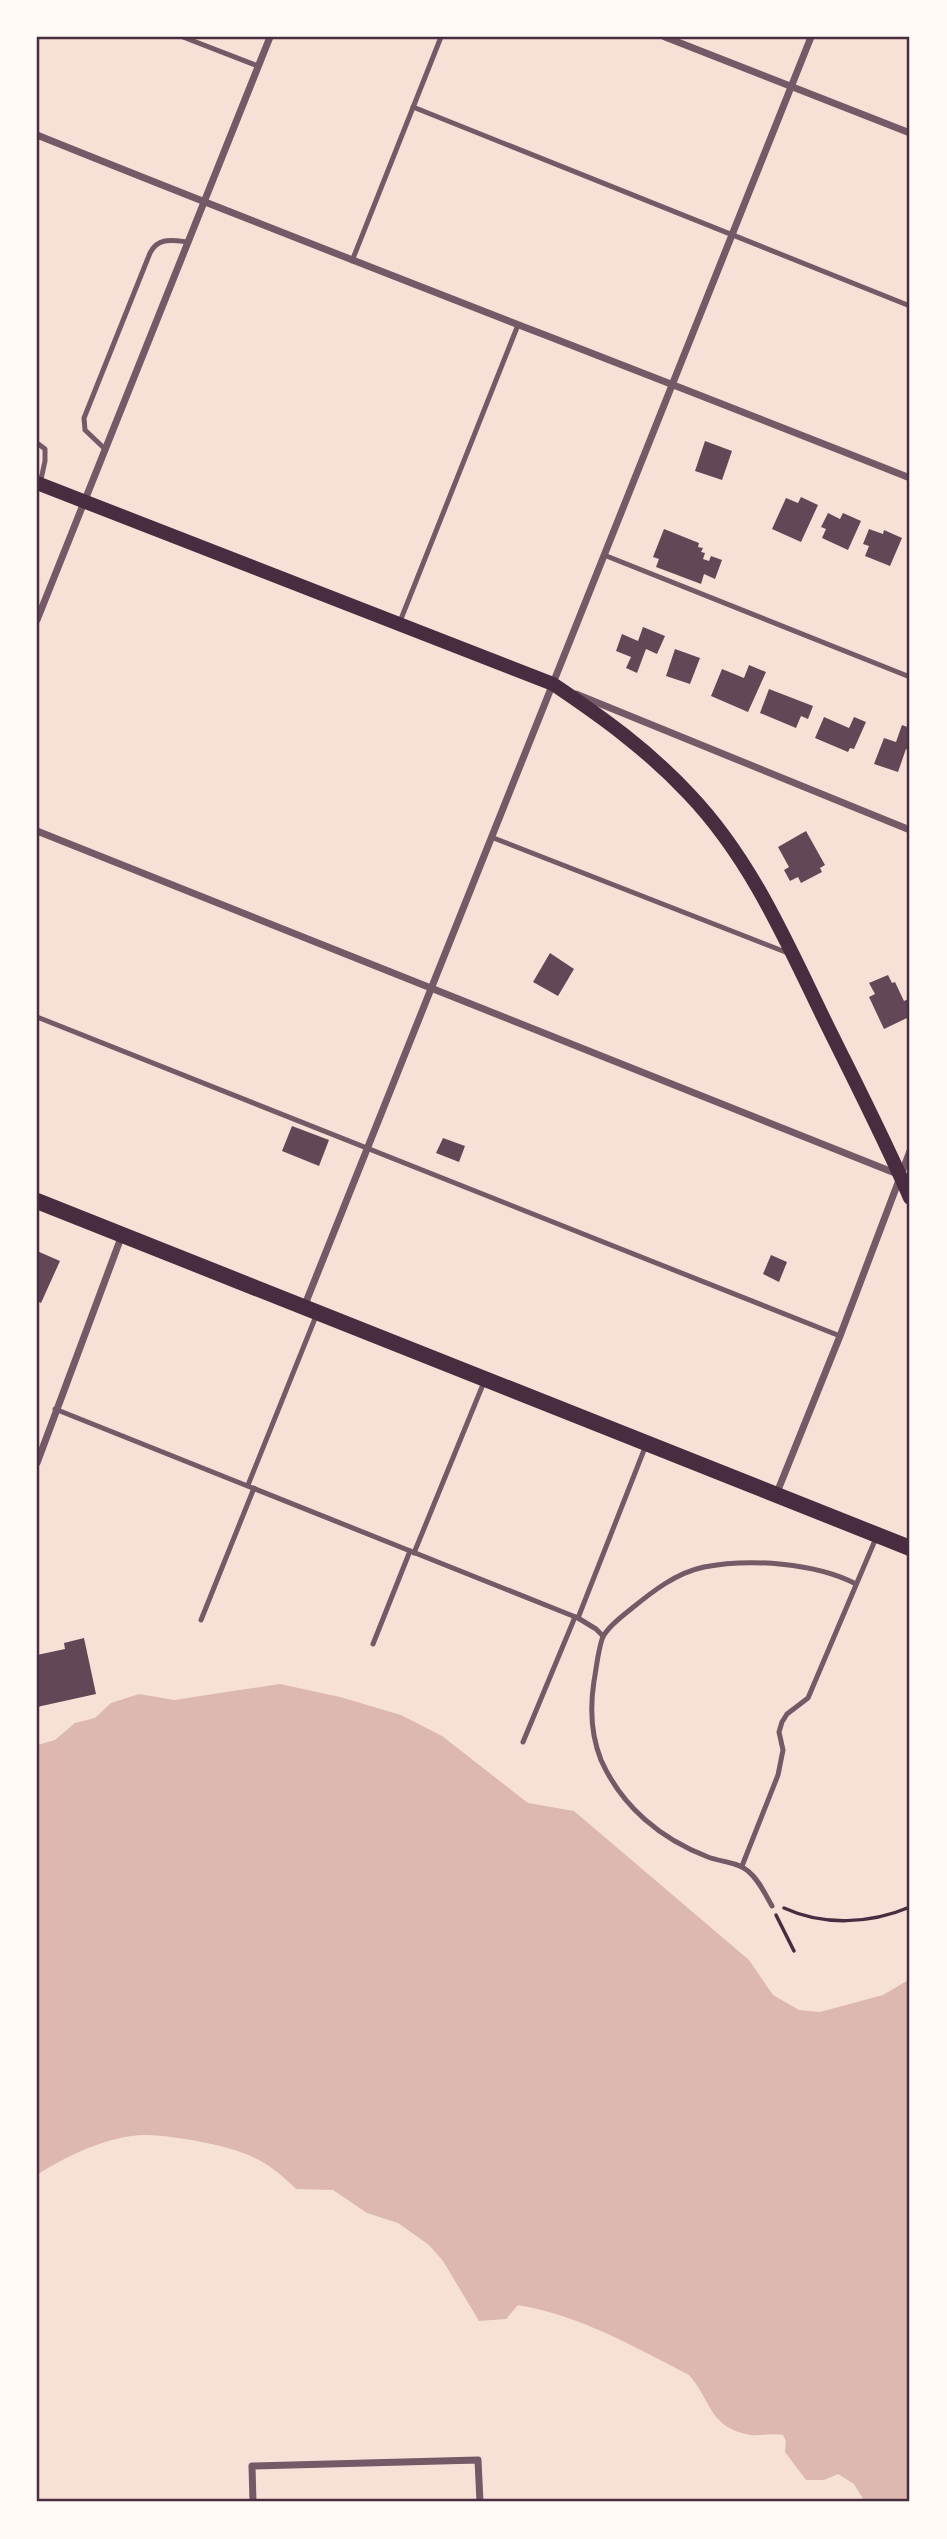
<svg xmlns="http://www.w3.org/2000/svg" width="947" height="2539" font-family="'Nunito Sans',sans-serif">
<rect width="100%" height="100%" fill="#f7e1d7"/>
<path fill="#dcb8b0" d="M280,1684l60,13 61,18 41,21 86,67 46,8 175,149 24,35 26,15 21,2 63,-17 27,-16v523h-45l-11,-18 -16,-10 -14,6h-18l-21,-28 1,-11 -3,-6c-11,-2 -23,1 -33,0 -42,-8 -38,-34 -61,-60 -56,-29 -108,-59 -171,-70l-12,14 -27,2 -36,-60 -14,-16 -31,-22 -31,-10 -34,-23 -37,-1c-12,-12 -27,-25 -43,-32 -25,-12 -77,-21 -106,-22 -34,-1 -82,21 -110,40v-430l18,-5 20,-17 20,-5 16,-15 28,-9 35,6z"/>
<g fill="#644757">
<polygon points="705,441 732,451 722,480 695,471"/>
<polygon points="801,497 818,505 801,542 772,529 786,498 798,503"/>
<polygon points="828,513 840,519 843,513 861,521 848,550 822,538 826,529 821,527"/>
<polygon points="664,529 699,543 698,547 703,548 701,552 705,553 703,559 709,561 711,556 722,560 715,579 704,574 701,584 656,567 659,559 653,557"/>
<polygon points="869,529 883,534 884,530 902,538 890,566 865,556 869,546 863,544"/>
<polygon points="643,627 665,636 657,654 646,649 637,673 626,668 631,657 616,651 622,634 638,641"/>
<polygon points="675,649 700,658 690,684 666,676"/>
<polygon points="749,665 766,672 748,712 711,696 722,669 744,678"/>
<polygon points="769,689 813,706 808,719 801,716 796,728 760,713"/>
<polygon points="824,717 849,728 854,717 866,722 854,749 850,748 848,752 815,738"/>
<polygon points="902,725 910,728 910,751 906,749 898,772 874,764 884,738 896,742"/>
<polygon points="806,831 825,865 820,868 822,872 801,883 798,877 790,881 784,870 789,867 778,847"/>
<polygon points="550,953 574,969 558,996 533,982"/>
<polygon points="888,975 892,983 895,982 904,1001 910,998 910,1027 907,1018 884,1029 869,997 875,994 869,983"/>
<polygon points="292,1126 329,1140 319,1166 282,1151"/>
<polygon points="443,1138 465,1146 459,1162 436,1153"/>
<polygon points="37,1251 60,1261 41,1303 37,1301"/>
<polygon points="771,1255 787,1262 779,1282 763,1274"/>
<polygon points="84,1638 96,1694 37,1707 37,1655 65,1649 64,1643"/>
</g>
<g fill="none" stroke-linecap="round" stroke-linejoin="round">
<g stroke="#4a2c40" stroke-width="3.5">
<path d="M784,1908c39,18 86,16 126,-1"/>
<polyline points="776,1915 794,1951"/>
</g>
<g stroke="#755966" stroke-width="5">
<polyline points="183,37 258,66"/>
<polyline points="413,107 910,306"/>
<polyline points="352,261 441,37"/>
<polyline points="37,443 45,449 45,461 40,484"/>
<path d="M105,449l-20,-19 -1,-12 66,-165c8,-16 22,-13 38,-11"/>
<polyline points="604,555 910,677"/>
<polyline points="399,624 518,325"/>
<polyline points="491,837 788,953"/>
<polyline points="37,1017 840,1336"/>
<polyline points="55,1409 578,1618 596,1629 603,1636"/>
<polyline points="248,1485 316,1316"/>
<polyline points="414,1553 484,1382"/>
<polyline points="578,1618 646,1445"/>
<polyline points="201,1620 254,1488"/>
<polyline points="373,1644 410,1551"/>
<polyline points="523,1742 575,1617"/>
<polyline points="742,1866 778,1775 783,1750 779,1732 782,1722 787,1714 808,1698 876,1538"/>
<path d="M772,1906c-7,-12 -13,-26 -24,-35 -10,-9 -27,-9 -40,-14 -47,-18 -86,-50 -107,-97 -10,-25 -11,-53 -7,-79 2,-10 5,-39 10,-46 6,-10 18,-19 27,-26 22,-18 45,-36 73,-42 45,-9 112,-4 152,17"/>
</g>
<g stroke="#755966" stroke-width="7">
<polyline points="665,37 910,133"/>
<path d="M37,135c290,117 583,228 873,343"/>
<polyline points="37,620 270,37"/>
<polyline points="576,694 910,830"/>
<polyline points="37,831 910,1179"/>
<polyline points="304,1307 811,37"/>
<polyline points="37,1463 122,1235"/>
<polyline points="776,1495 840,1336 910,1151"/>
<polyline points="253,2502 252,2466 478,2460 480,2502"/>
</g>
<path stroke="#4a2c40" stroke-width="14" d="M37,483l516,201c49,33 95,66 136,110 62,65 97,147 136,227 29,59 59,117 85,177"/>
<polyline stroke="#4a2c40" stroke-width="16" points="37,1201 910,1548"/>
</g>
<rect width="947" height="2539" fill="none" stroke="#fffaf5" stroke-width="77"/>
<rect x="38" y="38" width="870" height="2462" fill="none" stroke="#4a2c40" stroke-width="2.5"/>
</svg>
